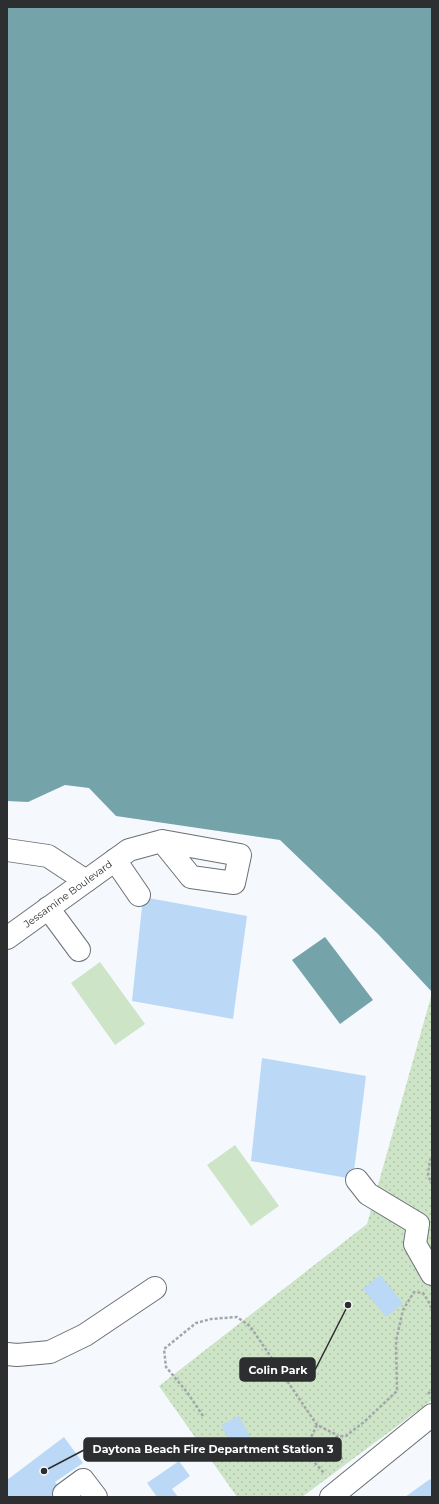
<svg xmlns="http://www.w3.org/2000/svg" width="439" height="1504" font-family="Montserrat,sans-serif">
<defs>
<pattern id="green-dots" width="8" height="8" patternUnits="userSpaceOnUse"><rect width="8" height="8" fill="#cee4c6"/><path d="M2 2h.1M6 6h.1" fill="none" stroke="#b1c4aa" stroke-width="1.8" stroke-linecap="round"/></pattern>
</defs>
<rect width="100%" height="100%" fill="#f5f9fd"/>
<polygon fill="url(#green-dots)" points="432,993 432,1400 302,1497 237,1497 159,1386 367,1224"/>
<g fill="#cee4c6">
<polygon points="100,962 145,1024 115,1045 71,983"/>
<polygon points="235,1145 279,1206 251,1226 207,1165"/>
</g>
<g fill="#74a3a9">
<polygon points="7,7 432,7 432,992 378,934 280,840 116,816 89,788 65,785 28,802 7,801"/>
<polygon points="325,937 373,1000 340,1024 292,960"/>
</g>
<g fill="#bbd9f6">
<polygon points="143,897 247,916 233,1019 132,1001"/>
<polygon points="262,1058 366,1076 353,1179 251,1161"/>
<polygon points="380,1275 403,1303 386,1317 363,1289"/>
<polygon points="239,1416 254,1444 236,1453 221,1425"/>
<polygon points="64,1437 83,1463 55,1482 66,1497 7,1497 7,1480"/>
<polygon points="179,1461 190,1476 172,1489 178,1497 157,1497 147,1483"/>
<polygon points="430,1479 432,1482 432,1497 405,1497"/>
</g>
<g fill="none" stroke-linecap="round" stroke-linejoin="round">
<g stroke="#6c7074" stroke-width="24">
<g id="minor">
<polyline points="7,850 48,856 86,881"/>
<polyline points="115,860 139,895"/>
<polyline points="48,908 79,950"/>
<polyline points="7,938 129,850 162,841 240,855 234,883 191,877 162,841"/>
<polyline points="357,1180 368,1194 418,1224 415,1244 432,1274"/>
<polyline points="7,1354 17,1355 50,1352 85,1335 155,1288"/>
<polyline points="64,1494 83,1480 96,1497"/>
<polyline points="331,1497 432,1415"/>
</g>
</g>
<g stroke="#a4a7aa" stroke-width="2.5" stroke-dasharray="3 2" stroke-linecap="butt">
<polyline points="432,1159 430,1160 428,1175 432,1184"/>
<polyline points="428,1394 432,1390"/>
<polyline points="203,1416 187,1392 166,1367 164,1349 196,1323 211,1319 237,1317 250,1326 317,1425 337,1435"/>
<polyline points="317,1425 304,1451 325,1474"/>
<polyline points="343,1458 327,1460 320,1455 323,1445 338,1436 346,1436 365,1421 397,1391 396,1341 403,1310 414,1292 423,1293 430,1304 432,1311"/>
</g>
<use href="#minor" stroke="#fff" stroke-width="22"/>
</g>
<g text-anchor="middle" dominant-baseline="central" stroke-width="4" stroke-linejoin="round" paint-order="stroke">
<g font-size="10" fill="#2c2e30" stroke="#fff">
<text transform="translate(68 894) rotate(-36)">Jessamine Boulevard</text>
</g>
</g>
<path fill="none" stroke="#2c2e30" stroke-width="1.5" d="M348 1305L315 1370M44 1471L84 1450"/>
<g fill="#2c2e30" stroke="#fff" stroke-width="1.5">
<circle cx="348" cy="1305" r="4"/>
<circle cx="44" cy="1471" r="4"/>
</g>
<g fill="#2c2e30" stroke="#2c2e30" stroke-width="1.5">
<rect x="240" y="1358" width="75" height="23" rx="4"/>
<rect x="84" y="1438" width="257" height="23" rx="4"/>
</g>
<g font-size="11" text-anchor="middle" font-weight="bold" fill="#fff">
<text x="278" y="1374">Colin Park</text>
<text x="213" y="1453">Daytona Beach Fire Department Station 3</text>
</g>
<rect width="439" height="1504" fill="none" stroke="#2c2e30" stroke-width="16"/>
</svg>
